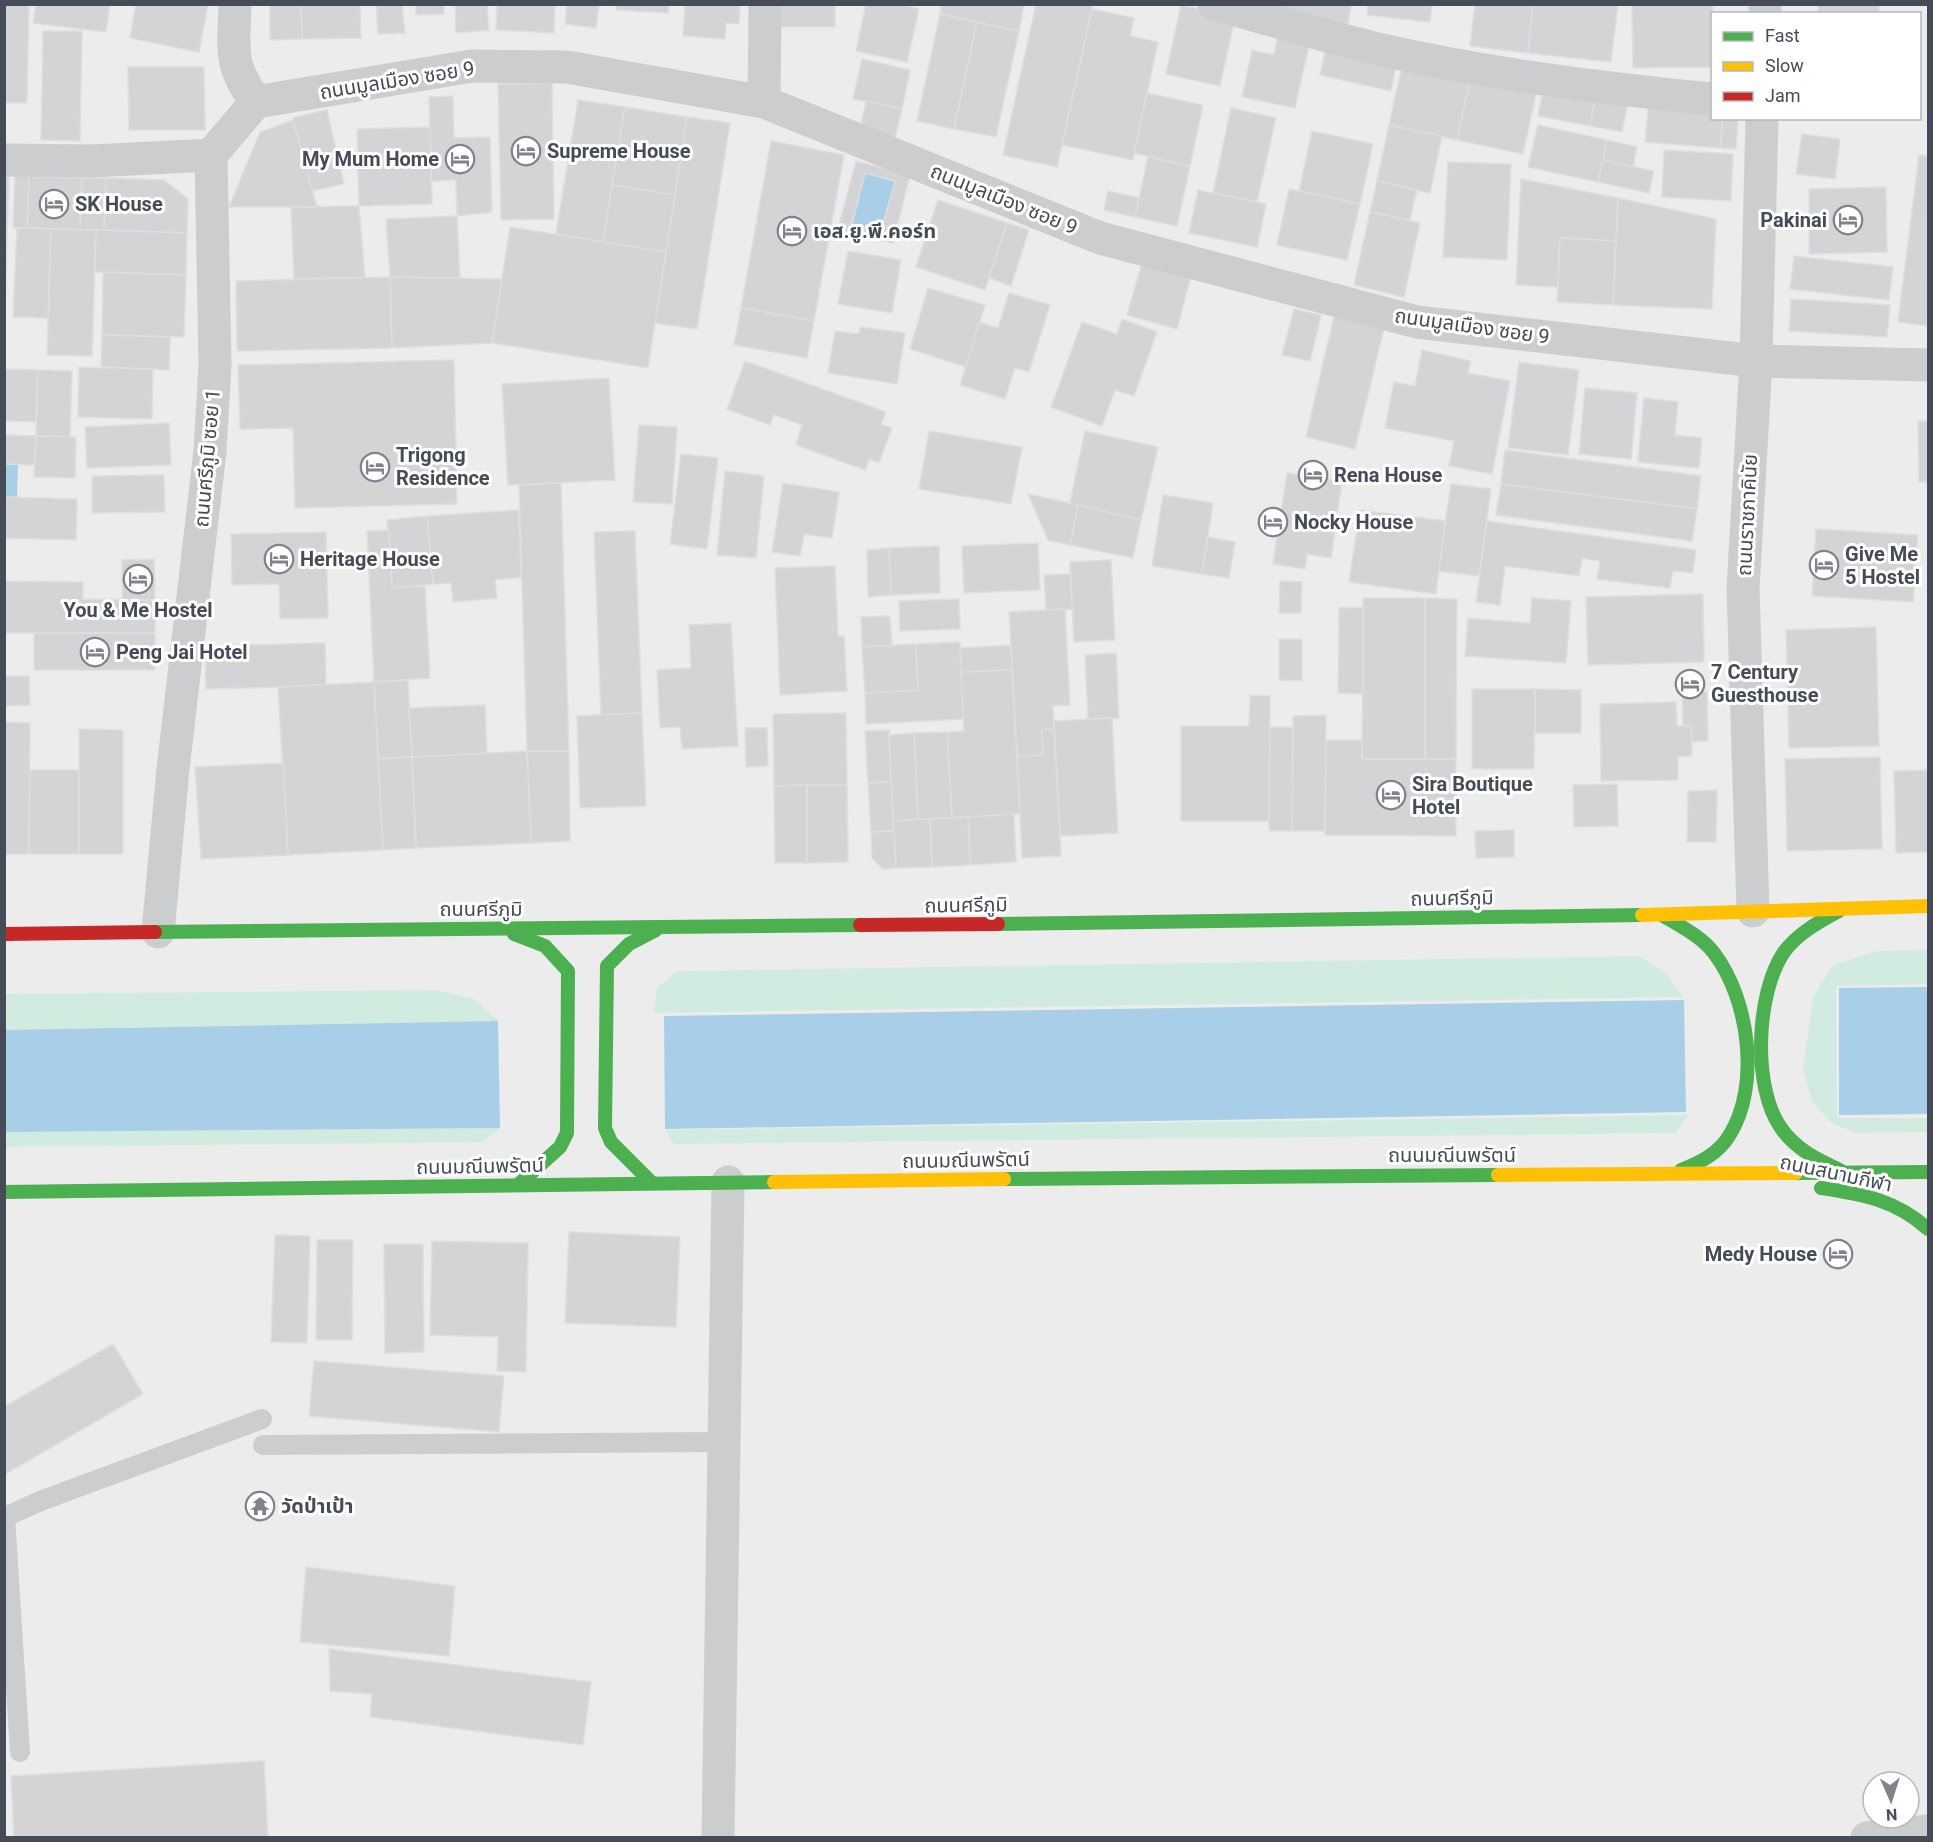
<svg xmlns="http://www.w3.org/2000/svg" width="1933" height="1842" font-family="Roboto,'Noto Sans Thai',sans-serif">
<rect width="100%" height="100%" fill="#edecec"/>
<g fill="#d2ebe0">
<polygon points="1928,950 1928,984 1836,986 1837,1118 1928,1118 1928,1132 1857,1133 1833,1124 1812,1102 1803,1068 1813,997 1833,965 1878,951"/>
<polygon points="1639,956 1666,973 1683,997 654,1013 657,988 677,971"/>
<polygon points="437,990 474,999 498,1021 5,1030 4,994"/>
<polygon points="1689,1115 1675,1133 674,1144 665,1130"/>
<polygon points="500,1128 483,1142 4,1147 5,1132"/>
</g>
<g fill="#a8cfe7">
<polygon points="865,173 895,181 881,232 852,224"/>
<polygon points="5,464 18,465 17,497 5,497"/>
<polygon points="1928,987 1928,1114 1839,1115 1839,988"/>
<polygon points="1684,1000 1686,1112 665,1129 664,1016"/>
<polygon points="498,1021 500,1128 5,1132 5,1030"/>
</g>
<g fill="#d4d4d7" stroke="#dededf" stroke-width="1.5" fill-rule="evenodd">
<polygon points="4,4 29,4 27,103 4,103"/>
<polygon points="36,4 110,4 106,32 33,23"/>
<polygon points="136,4 208,4 199,52 130,38"/>
<polygon points="270,4 301,4 302,39 270,40"/>
<polygon points="301,4 360,4 361,38 302,39"/>
<polygon points="376,4 402,4 405,33 378,34"/>
<polygon points="416,4 449,4 444,5 444,14 416,15"/>
<polygon points="455,4 487,4 489,30 456,33"/>
<polygon points="497,4 555,4 554,33 496,30"/>
<polygon points="567,4 599,4 596,28 565,24"/>
<polygon points="617,4 669,4 668,13 616,10"/>
<polygon points="685,4 740,4 739,24 726,23 725,39 683,36"/>
<rect x="775" y="4" width="60" height="23"/>
<polygon points="866,4 900,4 919,9 907,62 856,51"/>
<polygon points="942,4 1024,4 1019,31 940,14"/>
<polygon points="1036,4 1093,4 1057,167 1003,155"/>
<polygon points="1261,4 1351,4 1348,26"/>
<polygon points="1368,4 1432,4 1430,22 1367,15"/>
<polygon points="1475,4 1533,4 1528,53 1470,46"/>
<polygon points="1533,4 1618,4 1611,62 1528,53"/>
<polygon points="1632,4 1713,4 1712,67 1633,68"/>
<rect x="1818" y="4" width="61" height="10"/>
<polygon points="1181,5 1235,17 1220,86 1166,74"/>
<polygon points="1092,9 1134,18 1130,36 1158,42 1133,160 1062,145"/>
<polygon points="940,14 977,22 954,129 917,121"/>
<polygon points="977,22 1019,31 996,137 954,129"/>
<polygon points="43,31 82,31 80,141 41,140"/>
<polygon points="1278,34 1310,41 1295,108 1242,97 1252,50 1274,55"/>
<polygon points="1326,46 1397,62 1391,91 1320,75"/>
<polygon points="862,59 910,70 902,109 853,99"/>
<polygon points="1402,66 1470,80 1457,140 1389,125"/>
<polygon points="128,67 204,67 205,130 129,130"/>
<polygon points="1470,80 1536,94 1523,154 1457,140"/>
<polygon points="1545,80 1597,90 1590,126 1538,116"/>
<polygon points="552,83 554,219 501,220 498,84"/>
<polygon points="1597,90 1629,96 1622,132 1590,126"/>
<polygon points="1147,93 1203,105 1190,166 1134,153"/>
<polygon points="453,96 454,138 490,137 492,212 457,216 456,180 431,181 429,97"/>
<polygon points="578,100 625,107 603,242 556,234"/>
<polygon points="1649,100 1712,105 1712,118 1723,118 1720,148 1645,142"/>
<polygon points="866,101 902,109 895,138 860,130"/>
<polygon points="625,107 687,117 675,195 612,185"/>
<polygon points="1231,108 1276,118 1257,202 1213,193"/>
<polygon points="327,110 344,184 312,191 293,120 295,117"/>
<polygon points="687,117 730,123 697,329 655,323"/>
<polygon points="1723,118 1738,118 1736,149 1720,148"/>
<polygon points="293,120 317,207 229,207 260,132"/>
<polygon points="1389,125 1442,136 1430,193 1377,181"/>
<polygon points="1538,125 1607,140 1598,182 1528,167"/>
<polygon points="430,127 432,204 359,206 357,129"/>
<polygon points="1312,131 1373,144 1360,204 1299,191"/>
<polygon points="1802,134 1840,139 1835,179 1796,174"/>
<polygon points="1607,140 1637,147 1633,167 1603,160"/>
<polygon points="771,141 844,155 814,321 741,308"/>
<polygon points="1664,150 1733,154 1731,201 1662,197"/>
<polygon points="1919,155 1928,156 1927,326 1898,322"/>
<polygon points="1148,157 1190,166 1177,226 1135,217"/>
<polygon points="1603,160 1654,171 1649,193 1598,182"/>
<path d="M856,161l54,14 -17,68 -55,-14zM865,173l30,8 -14,51 -29,-8z"/>
<polygon points="1448,162 1511,164 1507,260 1443,257"/>
<polygon points="4,175 9,175 5,301 4,301"/>
<polygon points="15,175 29,176 27,228 13,228"/>
<polygon points="29,176 82,178 80,230 27,228"/>
<polygon points="82,178 106,178 104,230 80,230"/>
<polygon points="106,178 164,180 188,199 187,233 104,230"/>
<polygon points="1521,179 1618,198 1616,241 1560,238 1558,287 1516,285"/>
<polygon points="1377,181 1417,190 1410,220 1370,212"/>
<polygon points="612,185 675,195 666,252 603,242"/>
<polygon points="1886,187 1887,252 1809,254 1809,189"/>
<polygon points="1289,189 1360,204 1347,260 1277,245"/>
<polygon points="1198,190 1266,204 1257,247 1189,233"/>
<polygon points="1108,191 1139,198 1135,217 1104,210"/>
<polygon points="1618,198 1716,219 1712,309 1613,305"/>
<polygon points="938,200 1007,223 985,290 916,267"/>
<polygon points="359,206 365,277 294,279 291,207"/>
<polygon points="1370,212 1420,223 1404,297 1354,285"/>
<polygon points="457,216 460,279 390,277 386,219"/>
<polygon points="1007,223 1029,230 1011,286 989,278"/>
<polygon points="510,227 666,252 648,368 492,343"/>
<polygon points="17,228 51,229 48,318 13,317"/>
<polygon points="51,229 96,230 92,356 47,355"/>
<polygon points="96,230 187,233 186,275 95,272"/>
<polygon points="1560,238 1616,241 1613,305 1557,302"/>
<polygon points="848,251 901,260 892,313 838,304"/>
<polygon points="1794,256 1893,267 1889,300 1790,289"/>
<polygon points="1142,263 1191,276 1177,329 1127,315"/>
<polygon points="103,272 186,275 184,337 102,335"/>
<polygon points="390,277 502,279 492,343 392,348"/>
<polygon points="390,277 392,348 237,351 236,281"/>
<polygon points="928,288 985,305 966,367 910,349"/>
<polygon points="1009,293 1050,305 1029,372 1015,368 1005,399 960,385 979,322 998,328"/>
<polygon points="1791,299 1890,305 1887,337 1789,331"/>
<polygon points="741,308 814,321 807,358 734,345"/>
<polygon points="1294,309 1321,315 1310,361 1282,355"/>
<polygon points="1334,316 1384,328 1355,449 1306,437"/>
<polygon points="1122,319 1157,332 1134,396 1115,390 1102,426 1051,407 1082,322 1117,334"/>
<polygon points="860,327 905,333 897,384 828,373 835,331 859,334"/>
<polygon points="102,335 170,337 169,370 101,367"/>
<polygon points="1422,350 1471,361 1468,373 1510,381 1492,474 1449,466 1454,441 1385,428 1394,382 1415,386"/>
<polygon points="454,360 457,504 295,508 293,428 240,429 238,365"/>
<polygon points="745,361 886,412 881,424 892,428 879,463 869,459 865,470 796,445 802,425 774,415 770,425 727,409"/>
<polygon points="1519,362 1579,370 1568,455 1508,448"/>
<polygon points="79,367 153,369 152,419 78,417"/>
<polygon points="4,369 38,370 36,422 4,421"/>
<polygon points="38,370 72,371 70,437 36,436"/>
<polygon points="609,378 615,480 508,485 502,384"/>
<polygon points="1585,388 1637,393 1631,459 1579,454"/>
<polygon points="1644,398 1678,402 1675,435 1702,438 1699,468 1638,462"/>
<polygon points="1918,421 1928,421 1928,482 1919,482"/>
<polygon points="169,423 171,465 87,468 85,427"/>
<polygon points="639,425 677,427 672,504 633,502"/>
<polygon points="929,431 1022,447 1011,504 919,489"/>
<polygon points="1085,431 1158,447 1141,520 1070,503"/>
<polygon points="4,435 36,436 35,465 4,464"/>
<polygon points="36,436 76,437 75,478 34,477"/>
<polygon points="1505,450 1701,476 1697,509 1501,484"/>
<polygon points="681,454 718,458 707,549 670,544"/>
<polygon points="725,471 764,476 756,558 717,555"/>
<polygon points="1287,473 1342,481 1331,558 1307,554 1305,569 1273,564"/>
<polygon points="164,475 165,512 92,513 92,476"/>
<polygon points="561,483 569,751 527,751 519,485"/>
<polygon points="783,483 839,492 832,538 804,534 800,556 772,552"/>
<polygon points="1451,484 1491,489 1479,576 1438,571"/>
<polygon points="1501,484 1697,509 1692,541 1496,515"/>
<polygon points="1028,494 1078,505 1070,545 1048,540"/>
<polygon points="1163,495 1213,503 1202,574 1152,566"/>
<polygon points="4,497 77,499 76,540 4,538"/>
<polygon points="1078,505 1141,520 1133,558 1070,545"/>
<polygon points="519,510 521,577 495,580 497,598 453,602 451,583 433,584 427,516"/>
<polygon points="1360,510 1445,521 1436,594 1349,582"/>
<polygon points="427,516 433,584 392,588 387,520"/>
<polygon points="1487,521 1696,550 1693,573 1673,571 1670,588 1597,579 1600,561 1582,558 1579,576 1505,566 1500,605 1476,602"/>
<polygon points="1816,529 1918,535 1913,602 1812,596"/>
<polygon points="389,530 392,588 425,586 430,678 374,682 367,531"/>
<polygon points="635,531 642,713 601,715 594,532"/>
<polygon points="326,532 328,618 280,619 279,584 232,585 231,534"/>
<polygon points="1208,537 1235,542 1229,578 1202,574"/>
<polygon points="1038,543 1040,590 964,593 962,546"/>
<polygon points="939,546 940,593 891,595 889,548"/>
<polygon points="889,548 891,595 868,597 867,550"/>
<polygon points="154,559 155,600 122,599 122,560"/>
<polygon points="1111,560 1115,640 1074,642 1070,562"/>
<polygon points="835,566 838,636 844,636 847,691 780,695 775,568"/>
<polygon points="1071,574 1072,609 1046,610 1044,575"/>
<polygon points="4,581 83,582 83,599 155,600 155,633 4,633"/>
<polygon points="1280,581 1302,582 1301,613 1279,613"/>
<polygon points="1703,594 1704,662 1588,665 1586,597"/>
<polygon points="1363,598 1425,598 1425,759 1362,759"/>
<polygon points="1425,598 1457,599 1456,759 1425,759"/>
<polygon points="1532,598 1571,601 1566,663 1465,656 1468,618 1530,623"/>
<polygon points="959,599 960,629 900,631 899,601"/>
<polygon points="1363,607 1363,694 1338,693 1339,608"/>
<polygon points="1065,609 1070,705 1053,706 1054,729 1042,730 1043,755 1017,756 1009,612"/>
<polygon points="890,616 892,645 862,647 861,617"/>
<polygon points="731,623 738,746 682,749 680,727 660,728 657,670 691,668 689,625"/>
<polygon points="1876,627 1879,746 1789,748 1786,630"/>
<rect x="34" y="633" width="121" height="37"/>
<polygon points="1279,639 1302,639 1302,681 1279,680"/>
<polygon points="960,642 964,719 866,724 865,693 918,690 916,644"/>
<polygon points="325,643 326,686 206,689 205,646"/>
<polygon points="916,644 918,690 865,693 862,647"/>
<polygon points="1011,645 1012,670 961,672 960,648"/>
<polygon points="1116,653 1119,718 1088,719 1085,655"/>
<polygon points="1012,670 1020,814 952,818 947,732 964,731 961,672"/>
<polygon points="4,676 29,676 30,705 4,706"/>
<polygon points="408,680 412,757 378,759 374,682"/>
<polygon points="374,682 383,850 288,855 278,687"/>
<polygon points="1472,689 1535,689 1534,769 1472,769"/>
<polygon points="1535,689 1581,690 1581,733 1535,733"/>
<polygon points="1682,692 1707,692 1708,741 1692,742 1691,726 1683,725"/>
<polygon points="1250,695 1270,696 1270,821 1181,821 1181,726 1249,726"/>
<polygon points="1676,702 1677,726 1691,726 1692,756 1678,757 1678,780 1601,781 1600,704"/>
<polygon points="485,705 487,754 412,757 409,708"/>
<polygon points="642,713 646,806 580,808 577,716"/>
<polygon points="846,713 847,785 774,786 773,714"/>
<polygon points="1326,715 1325,831 1292,831 1293,716"/>
<polygon points="1112,718 1118,833 1060,836 1054,721"/>
<polygon points="4,722 30,723 29,854 4,854"/>
<polygon points="1270,727 1293,727 1292,831 1269,831"/>
<polygon points="745,728 767,728 768,766 746,767"/>
<polygon points="79,729 123,730 123,854 79,854"/>
<polygon points="1054,729 1061,856 1022,858 1017,756 1043,755 1042,730"/>
<polygon points="889,730 891,782 868,783 865,731"/>
<polygon points="947,732 952,818 918,819 914,733"/>
<polygon points="914,733 918,819 893,821 889,735"/>
<polygon points="1326,740 1362,740 1362,759 1456,759 1456,836 1325,835"/>
<polygon points="527,751 569,751 570,841 531,843"/>
<polygon points="527,751 531,843 416,848 412,757"/>
<polygon points="412,757 416,848 383,850 378,759"/>
<polygon points="1880,757 1882,849 1787,851 1785,759"/>
<polygon points="283,763 288,855 201,859 195,767"/>
<polygon points="30,770 79,770 79,854 29,854"/>
<polygon points="1928,770 1928,852 1896,853 1894,771"/>
<polygon points="891,782 894,831 871,832 868,783"/>
<polygon points="1617,784 1618,826 1574,827 1573,785"/>
<polygon points="807,785 847,785 848,862 807,863"/>
<polygon points="807,785 807,863 775,863 774,786"/>
<polygon points="1717,790 1716,842 1687,842 1688,791"/>
<polygon points="1014,814 1016,862 970,865 968,817"/>
<polygon points="968,817 970,865 932,867 930,819"/>
<polygon points="930,819 932,867 896,868 893,821"/>
<polygon points="1514,830 1514,857 1476,858 1475,831"/>
<polygon points="894,831 896,868 883,869 872,858 871,832"/>
<polygon points="569,1232 680,1237 676,1327 565,1323"/>
<polygon points="275,1235 310,1236 307,1343 271,1342"/>
<polygon points="317,1240 353,1240 352,1340 316,1340"/>
<polygon points="432,1241 528,1243 526,1372 497,1371 498,1337 430,1335"/>
<polygon points="384,1244 423,1244 424,1352 385,1353"/>
<polygon points="113,1344 143,1394 4,1475 4,1407"/>
<polygon points="314,1361 504,1376 499,1432 309,1416"/>
<polygon points="306,1567 455,1586 449,1656 300,1642"/>
<polygon points="329,1649 591,1682 583,1745 370,1717 372,1694 330,1691"/>
<polygon points="264,1761 268,1838 14,1838 11,1776"/>
</g>
<g fill="none" stroke-linecap="round" stroke-linejoin="round">
<g stroke="#cbcdcf" stroke-width="20">
<polyline points="263,1445 724,1442"/>
<polyline points="20,1752 5,1517 43,1500 262,1419"/>
</g>
<g stroke="#cbcdcf" stroke-width="33">
<path d="M1214,4c55,15 109,32 164,45 109,25 223,39 334,50"/>
<polyline points="1765,14 1765,4"/>
<polyline points="256,102 472,66 567,67 764,102 1100,238 1417,322 1756,361 1928,365"/>
<polyline points="764,102 765,4"/>
<polyline points="4,160 91,161 211,155"/>
<polyline points="1753,911 1743,589 1756,361 1762,118"/>
<path d="M158,932l15,-163 37,-318 5,-86 -4,-210 45,-53c-28,-39 -22,-52 -21,-98"/>
<polyline points="718,1838 728,1182"/>
<polyline points="1867,1838 1928,1831"/>
</g>
<g stroke="#4caf50" stroke-width="14">
<path d="M1839,911c-20,11 -41,22 -55,41 -28,41 -32,135 -3,176 14,21 37,32 59,42"/>
<path d="M1662,915c18,11 39,21 52,38 35,46 47,133 15,183 -11,18 -30,27 -48,34"/>
<polyline points="998,924 1642,915"/>
<polyline points="155,932 860,925"/>
<polyline points="514,934 545,946 568,971 567,1133 560,1147 518,1185"/>
<polyline points="1796,1173 1928,1172"/>
<polyline points="1004,1179 1498,1175"/>
<polyline points="652,1183 611,1142 605,1128 607,966 629,944 656,930"/>
<path d="M1821,1188c41,6 75,12 107,41"/>
<polyline points="4,1192 774,1182"/>
</g>
<g stroke="#ffc107" stroke-width="14">
<polyline points="1642,915 1928,906"/>
<polyline points="1498,1175 1796,1173"/>
<polyline points="774,1182 1004,1179"/>
</g>
<g stroke="#c62828" stroke-width="14">
<polyline points="860,925 998,924"/>
<polyline points="4,934 155,932"/>
</g>
</g>
<defs>
<g id="hotel-ring" transform="scale(1.5)"><circle r="9.5" fill="#fff" stroke="#80838b" stroke-width="1.5"/><path d="M-6-4.5h1.5V1H6V5H4.5V3h-9V5H-6ZM-4 0a1.8 1.8 0 1 1 3.6 0ZM.5 0V-2.5h3Q6-2.5 6 0Z" fill="#80838b"/></g>
<g id="temple-ring" transform="scale(1.5)"><circle r="9.5" fill="#fff" stroke="#80838b" stroke-width="1.5"/><path d="M0-6L5-2H3V0L6.5 2.5H4V6H1.5V3h-3V6H-4V2.5H-6.5L-3 0V-2H-5Z" fill="#80838b"/></g>
</defs>
<g fill-rule="evenodd">
<use href="#hotel-ring" x="526" y="151"/>
<use href="#hotel-ring" x="460" y="159"/>
<use href="#hotel-ring" x="54" y="204"/>
<use href="#hotel-ring" x="1848" y="220"/>
<use href="#hotel-ring" x="792" y="231"/>
<use href="#hotel-ring" x="375" y="467"/>
<use href="#hotel-ring" x="1313" y="475"/>
<use href="#hotel-ring" x="1273" y="522"/>
<use href="#hotel-ring" x="279" y="559"/>
<use href="#hotel-ring" x="1824" y="565"/>
<use href="#hotel-ring" x="138" y="579"/>
<use href="#hotel-ring" x="95" y="652"/>
<use href="#hotel-ring" x="1690" y="684"/>
<use href="#hotel-ring" x="1391" y="795"/>
<use href="#hotel-ring" x="1838" y="1254"/>
<use href="#temple-ring" x="260" y="1506"/>
</g>
<g text-anchor="middle" dominant-baseline="central" stroke-width="6" stroke-linejoin="round" paint-order="stroke">
<g font-size="20" fill="#454b57" stroke="#fff">
<text transform="translate(397 80) rotate(-9)">ถนนมูลเมือง ซอย 9</text>
<text transform="translate(1004 199) rotate(22)">ถนนมูลเมือง ซอย 9</text>
<text transform="translate(1472 326) rotate(8)">ถนนมูลเมือง ซอย 9</text>
<text transform="translate(207 458) rotate(-85)">ถนนศรีภูมิ ซอย 1</text>
<text transform="translate(1747 515) rotate(-87)">ถนนราชภาคินัย</text>
<text transform="translate(1452 898) rotate(-1)">ถนนศรีภูมิ</text>
<text transform="translate(966 905) rotate(-1)">ถนนศรีภูมิ</text>
<text x="481" y="909">ถนนศรีภูมิ</text>
<text x="1452" y="1155">ถนนมณีนพรัตน์</text>
<text transform="translate(966 1160) rotate(-1)">ถนนมณีนพรัตน์</text>
<text transform="translate(480 1166) rotate(-1)">ถนนมณีนพรัตน์</text>
<text transform="translate(1836 1173) rotate(12)">ถนนสนามกีฬา</text>
</g>
<g font-size="20" font-weight="bold" fill="#454b57" stroke="#fff" text-anchor="start">
<text x="547" y="151">Supreme House</text>
<text x="439" y="159" text-anchor="end">My Mum Home</text>
<text x="75" y="204">SK House</text>
<text x="1827" y="220" text-anchor="end">Pakinai</text>
<text x="813" y="231">เอส.ยู.พี.คอร์ท</text>
<text x="396" y="455">Trigong<tspan x="396" dy="23">Residence</tspan></text>
<text x="1334" y="475">Rena House</text>
<text x="1294" y="522">Nocky House</text>
<text x="1845" y="554">Give Me<tspan x="1845" dy="23">5 Hostel</tspan></text>
<text x="300" y="559">Heritage House</text>
<text x="138" y="610" text-anchor="middle">You &amp; Me Hostel</text>
<text x="116" y="652">Peng Jai Hotel</text>
<text x="1711" y="672">7 Century<tspan x="1711" dy="23">Guesthouse</tspan></text>
<text x="1412" y="784">Sira Boutique<tspan x="1412" dy="23">Hotel</tspan></text>
<text x="1817" y="1254" text-anchor="end">Medy House</text>
<text x="281" y="1506">วัดป่าเป้า</text>
</g>
</g>
<rect width="1933" height="1842" fill="none" stroke="#454b57" stroke-width="12"/>
<rect x="1711" y="12" width="210" height="108" fill="#ffffff" stroke="#b5b7bc" stroke-width="1.5"/>
<rect x="1723" y="32" width="30" height="9" fill="#4caf50" stroke="#b5b7bc" stroke-width="1.5"/>
<text x="1765" y="42" font-size="18" fill="#454b57">Fast</text>
<rect x="1723" y="62" width="30" height="9" fill="#ffc107" stroke="#b5b7bc" stroke-width="1.5"/>
<text x="1765" y="72" font-size="18" fill="#454b57">Slow</text>
<rect x="1723" y="92" width="30" height="9" fill="#c62828" stroke="#b5b7bc" stroke-width="1.5"/>
<text x="1765" y="102" font-size="18" fill="#454b57">Jam</text>
<g transform="translate(1891 1800) rotate(177)"><circle r="28" fill="#ffffff" stroke="#b5b7bc" stroke-width="1.5"/>
<path d="M0-4.5L10 22L0 15L-10 22Z" fill="#80838b"/>
<text y="-9" font-size="16" font-weight="bold" text-anchor="middle" fill="#454b57">N</text>
</g>
</svg>
